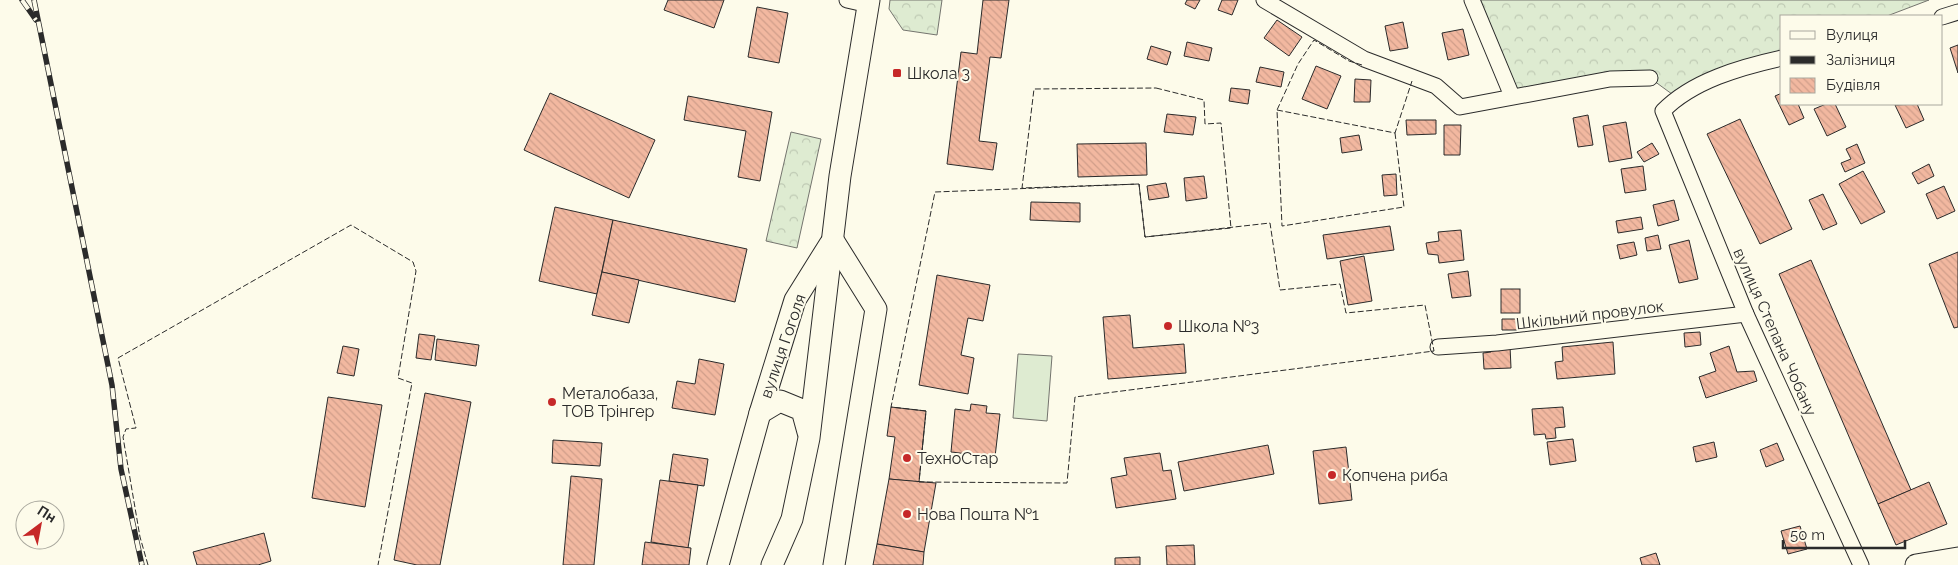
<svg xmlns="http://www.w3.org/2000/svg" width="1958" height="565" font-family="Raleway,sans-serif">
<defs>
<pattern id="forest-crowns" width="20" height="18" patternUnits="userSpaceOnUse" patternTransform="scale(1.25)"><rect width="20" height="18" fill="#deebd1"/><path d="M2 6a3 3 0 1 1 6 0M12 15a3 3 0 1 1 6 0" fill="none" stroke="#bfcab4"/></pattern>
<pattern id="building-back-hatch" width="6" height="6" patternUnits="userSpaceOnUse" patternTransform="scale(1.25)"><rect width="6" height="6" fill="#f2b8a0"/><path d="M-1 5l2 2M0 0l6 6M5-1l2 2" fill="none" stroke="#d09e8a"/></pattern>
</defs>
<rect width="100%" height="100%" fill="#fdfbea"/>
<g fill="url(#forest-crowns)" stroke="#74746e">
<polygon points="890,0 942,0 937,35 903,30 889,9"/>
<polygon points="1472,0 1929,0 1887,16 1782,16 1782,57 1676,97 1650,78 1512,96"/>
<polygon points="791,132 821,139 797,248 766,241"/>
</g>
<polygon fill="#deebd1" stroke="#74746e" points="1018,354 1052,356 1047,421 1013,418"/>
<g fill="url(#building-back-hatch)" stroke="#2b2b2b">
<polygon points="668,0 724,0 714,28 664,10"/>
<polygon points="983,0 1009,0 1001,58 990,57 979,141 997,143 993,170 947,164 961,52 977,54"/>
<polygon points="1187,0 1200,0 1195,9 1185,4"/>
<polygon points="1222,0 1238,0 1232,15 1218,10"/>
<polygon points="757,7 788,13 779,63 748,57"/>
<polygon points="1277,20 1302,37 1289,56 1264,38"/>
<polygon points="1403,22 1408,48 1390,51 1385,26"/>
<polygon points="1463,29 1469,55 1448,60 1442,33"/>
<polygon points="1187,42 1212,48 1209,61 1184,56"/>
<polygon points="1958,45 1958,73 1950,48"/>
<polygon points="1151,46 1171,52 1167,65 1147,59"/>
<polygon points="1316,66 1341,76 1327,109 1302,99"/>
<polygon points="1260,67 1284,72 1281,87 1256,82"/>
<polygon points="1355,79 1371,80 1370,102 1354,102"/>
<polygon points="1231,88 1250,90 1248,104 1229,101"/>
<polygon points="550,93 655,140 629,198 524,150"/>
<polygon points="1782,93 1782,104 1798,104 1804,118 1789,125 1775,96"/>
<polygon points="688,96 772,112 760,181 738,177 746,131 684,120"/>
<polygon points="1826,104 1835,104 1846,127 1827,136 1814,109"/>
<polygon points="1917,104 1924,120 1906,128 1895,105"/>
<polygon points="1167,114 1196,117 1193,135 1164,132"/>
<polygon points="1588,115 1593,145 1578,147 1573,118"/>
<polygon points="1740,119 1792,229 1760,244 1707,134"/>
<polygon points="1406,120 1436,120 1436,134 1407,135"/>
<polygon points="1626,122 1632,158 1609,162 1603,126"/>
<polygon points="1444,125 1461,125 1460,155 1444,155"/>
<polygon points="1359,135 1362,150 1342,153 1340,138"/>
<polygon points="1146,143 1147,175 1078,177 1077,144"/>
<polygon points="1652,143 1659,154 1644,162 1637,152"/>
<polygon points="1857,144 1865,163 1845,172 1841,163 1851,159 1846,149"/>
<polygon points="1929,164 1934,176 1918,184 1912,173"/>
<polygon points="1643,166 1646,190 1625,193 1621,169"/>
<polygon points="1863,171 1885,212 1861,224 1839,184"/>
<polygon points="1396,174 1397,195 1384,196 1382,175"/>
<polygon points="1204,176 1207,198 1186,201 1184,178"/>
<polygon points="1166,183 1169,197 1149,200 1147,186"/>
<polygon points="1944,186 1955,211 1937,219 1926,194"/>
<polygon points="1823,194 1837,224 1823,230 1809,200"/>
<polygon points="1674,200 1679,220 1658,226 1653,205"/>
<polygon points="1031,202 1080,203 1080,222 1030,220"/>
<polygon points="555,207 613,220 597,294 539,281"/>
<polygon points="1641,217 1643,229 1618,233 1616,221"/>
<polygon points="613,220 747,249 735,302 602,272"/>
<polygon points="1390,226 1394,250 1327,259 1323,235"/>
<polygon points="1461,230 1464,260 1439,263 1438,255 1428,254 1426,243 1439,241 1438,232"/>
<polygon points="1658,235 1661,249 1647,251 1645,238"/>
<polygon points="1689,240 1698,279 1679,283 1669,245"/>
<polygon points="1634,242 1637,255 1620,259 1617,245"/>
<polygon points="1958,252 1958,327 1954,328 1929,264"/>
<polygon points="1364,256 1372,301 1348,305 1340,261"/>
<polygon points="1811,260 1911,490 1878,504 1779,274"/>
<polygon points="1468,271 1471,296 1452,298 1448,274"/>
<polygon points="602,272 639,280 629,323 592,315"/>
<polygon points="937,275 990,285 983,321 968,318 961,355 974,358 968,394 919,385"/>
<rect x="1501" y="289" width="19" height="24"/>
<polygon points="1130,315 1133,348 1184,344 1186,373 1108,379 1103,317"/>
<polygon points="1502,319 1516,319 1517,330 1502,330"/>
<polygon points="1700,332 1701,345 1685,347 1684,333"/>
<polygon points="419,334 435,336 431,360 416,358"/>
<polygon points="437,339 479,345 476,366 435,360"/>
<polygon points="1613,342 1615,374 1557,379 1555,362 1563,361 1562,347"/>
<polygon points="343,346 359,349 354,376 337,373"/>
<polygon points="1510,346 1511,368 1484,369 1483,353 1491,352 1491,347"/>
<polygon points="1729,346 1737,372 1754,371 1757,381 1706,398 1699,377 1716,371 1710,353"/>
<polygon points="699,359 724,364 715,415 672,408 677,381 695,384"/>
<polygon points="425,393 471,402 440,565 417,565 394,560"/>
<polygon points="328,397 382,405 365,507 312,498"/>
<polygon points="971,404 987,406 986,413 1000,414 995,457 951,452 955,409 970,411"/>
<polygon points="891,407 926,411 919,482 889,479 895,437 887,436"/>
<polygon points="1563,407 1565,427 1555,428 1556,438 1546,439 1545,434 1534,435 1532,409"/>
<polygon points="1573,439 1576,461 1550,465 1547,442"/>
<polygon points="553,440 602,443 600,466 552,463"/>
<polygon points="1714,442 1717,457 1696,462 1693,447"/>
<polygon points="1777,443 1784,460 1766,467 1760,450"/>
<polygon points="1268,445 1274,474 1184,491 1178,462"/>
<polygon points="1346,447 1352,500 1319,504 1313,451"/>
<polygon points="1160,453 1163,471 1171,470 1176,499 1116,508 1111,478 1127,475 1124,458"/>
<polygon points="673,454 708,459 704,486 669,481"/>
<polygon points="571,476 602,479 594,565 563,565"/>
<polygon points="889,479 936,483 924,552 877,544"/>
<polygon points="660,480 698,485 688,548 651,542"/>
<polygon points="1929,482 1947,524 1896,545 1878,504"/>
<polygon points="1800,526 1807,549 1788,554 1781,531"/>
<polygon points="264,533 271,561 258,565 197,565 193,552"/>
<polygon points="645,542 691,548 689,565 642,565"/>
<polygon points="877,544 924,552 923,565 873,565"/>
<polygon points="1194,545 1195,565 1167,565 1166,546"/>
<polygon points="1656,553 1660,565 1642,565 1640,558"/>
<polygon points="1140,557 1140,565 1115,565 1115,558"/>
</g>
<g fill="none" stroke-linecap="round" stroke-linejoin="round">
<g stroke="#2b2b2b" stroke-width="17">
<g id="street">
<polyline points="847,0 869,5"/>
<polyline points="1264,0 1364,59 1436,86 1460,107 1610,79 1650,78"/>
<polyline points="1472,0 1512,96"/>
<polyline points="1942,17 1958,12"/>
<path d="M1782,58c-41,9 -90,23 -119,53l83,203 115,251"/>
<polyline points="1438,347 1497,343 1746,314"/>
</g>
</g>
<g stroke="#2b2b2b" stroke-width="23">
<g id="secondary">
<polyline points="833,240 876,309 834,565"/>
<polyline points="760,413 780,401 802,410 808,432"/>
<polyline points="718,565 760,413 795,300 830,244"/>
<polyline points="772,565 792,519 809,438 840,176 869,0"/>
<polyline points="1916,565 1958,558"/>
</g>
</g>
<use href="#street" stroke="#fdfbea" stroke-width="15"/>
<use href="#secondary" stroke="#fdfbea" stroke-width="21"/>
<g stroke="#2b2b2b" stroke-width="5.5">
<g id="rail">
<polyline points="22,0 36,20"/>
<polyline points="34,0 112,385 121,469 142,565"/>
</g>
</g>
<use href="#rail" stroke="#fdfbea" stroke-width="4" stroke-dasharray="11" stroke-linecap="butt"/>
<g stroke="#2b2b2b" stroke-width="1" stroke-dasharray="6 2.5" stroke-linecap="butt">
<polyline points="1362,65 1349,61 1314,40 1298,64 1277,110 1282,226 1404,207 1395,133"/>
<polygon points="1156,88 1204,100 1205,124 1221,123 1231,228 1145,237 1139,184 1022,188 1034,89"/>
<polyline points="1277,110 1395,133 1412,81"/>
<polygon points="1139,184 1145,237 1270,223 1280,290 1340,284 1346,313 1425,305 1434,351 1075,397 1067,483 919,482 926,411 891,407 935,192"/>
<polyline points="148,565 140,537 123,437 126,429 136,428 118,358 351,225 413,262 416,271 398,378 412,383 378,565"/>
</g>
</g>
<g fill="#c62828" stroke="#fdfbea" stroke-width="2">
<rect x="892" y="68" width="10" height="10" rx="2.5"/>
<circle cx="1168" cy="326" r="5"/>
<circle cx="552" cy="402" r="5"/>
<circle cx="907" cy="458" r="5"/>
<circle cx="1332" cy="475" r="5"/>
<circle cx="907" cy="514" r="5"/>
</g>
<g text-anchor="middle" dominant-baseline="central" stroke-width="4" stroke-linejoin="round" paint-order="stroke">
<g font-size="16" fill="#2b2b2b" stroke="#fdfbea" text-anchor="start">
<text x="907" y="73">Школа 3</text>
<text x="1178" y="326">Школа №3</text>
<text x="562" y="393">Металобаза,<tspan x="562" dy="18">ТОВ Трінгер</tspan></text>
<text x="917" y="458">ТехноСтар</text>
<text x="1342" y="475">Копчена риба</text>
<text x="917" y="514">Нова Пошта №1</text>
</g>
<g font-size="16" fill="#2b2b2b" stroke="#fdfbea">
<text transform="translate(1590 315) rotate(-7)">Шкільний провулок</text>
<text transform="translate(1775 332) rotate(66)">вулиця Степана Чобану</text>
<text transform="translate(783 346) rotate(-71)">вулиця Гоголя</text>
</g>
</g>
<rect x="1780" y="15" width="162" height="90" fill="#fdfbea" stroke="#a9a89e"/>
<rect x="1790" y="31" width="25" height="8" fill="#fdfbea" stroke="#a9a89e"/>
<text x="1826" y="40" font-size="15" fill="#2b2b2b">Вулиця</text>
<rect x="1790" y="56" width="25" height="8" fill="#2b2b2b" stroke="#a9a89e"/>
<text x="1826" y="65" font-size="15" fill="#2b2b2b">Залізниця</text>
<rect x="1790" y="78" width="25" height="15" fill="url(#building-back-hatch)" stroke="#a9a89e"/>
<text x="1826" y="90" font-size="15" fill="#2b2b2b">Будівля</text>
<g transform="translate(40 525) rotate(32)"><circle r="24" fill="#fdfbea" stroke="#a9a89e"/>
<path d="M0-4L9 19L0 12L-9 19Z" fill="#c62828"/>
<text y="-8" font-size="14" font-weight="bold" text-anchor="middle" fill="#2b2b2b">Пн</text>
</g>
<path d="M1783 540v8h122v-8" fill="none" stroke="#2b2b2b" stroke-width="2.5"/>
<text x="1790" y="540" font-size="15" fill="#2b2b2b" stroke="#fdfbea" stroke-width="4" paint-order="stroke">50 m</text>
</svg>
